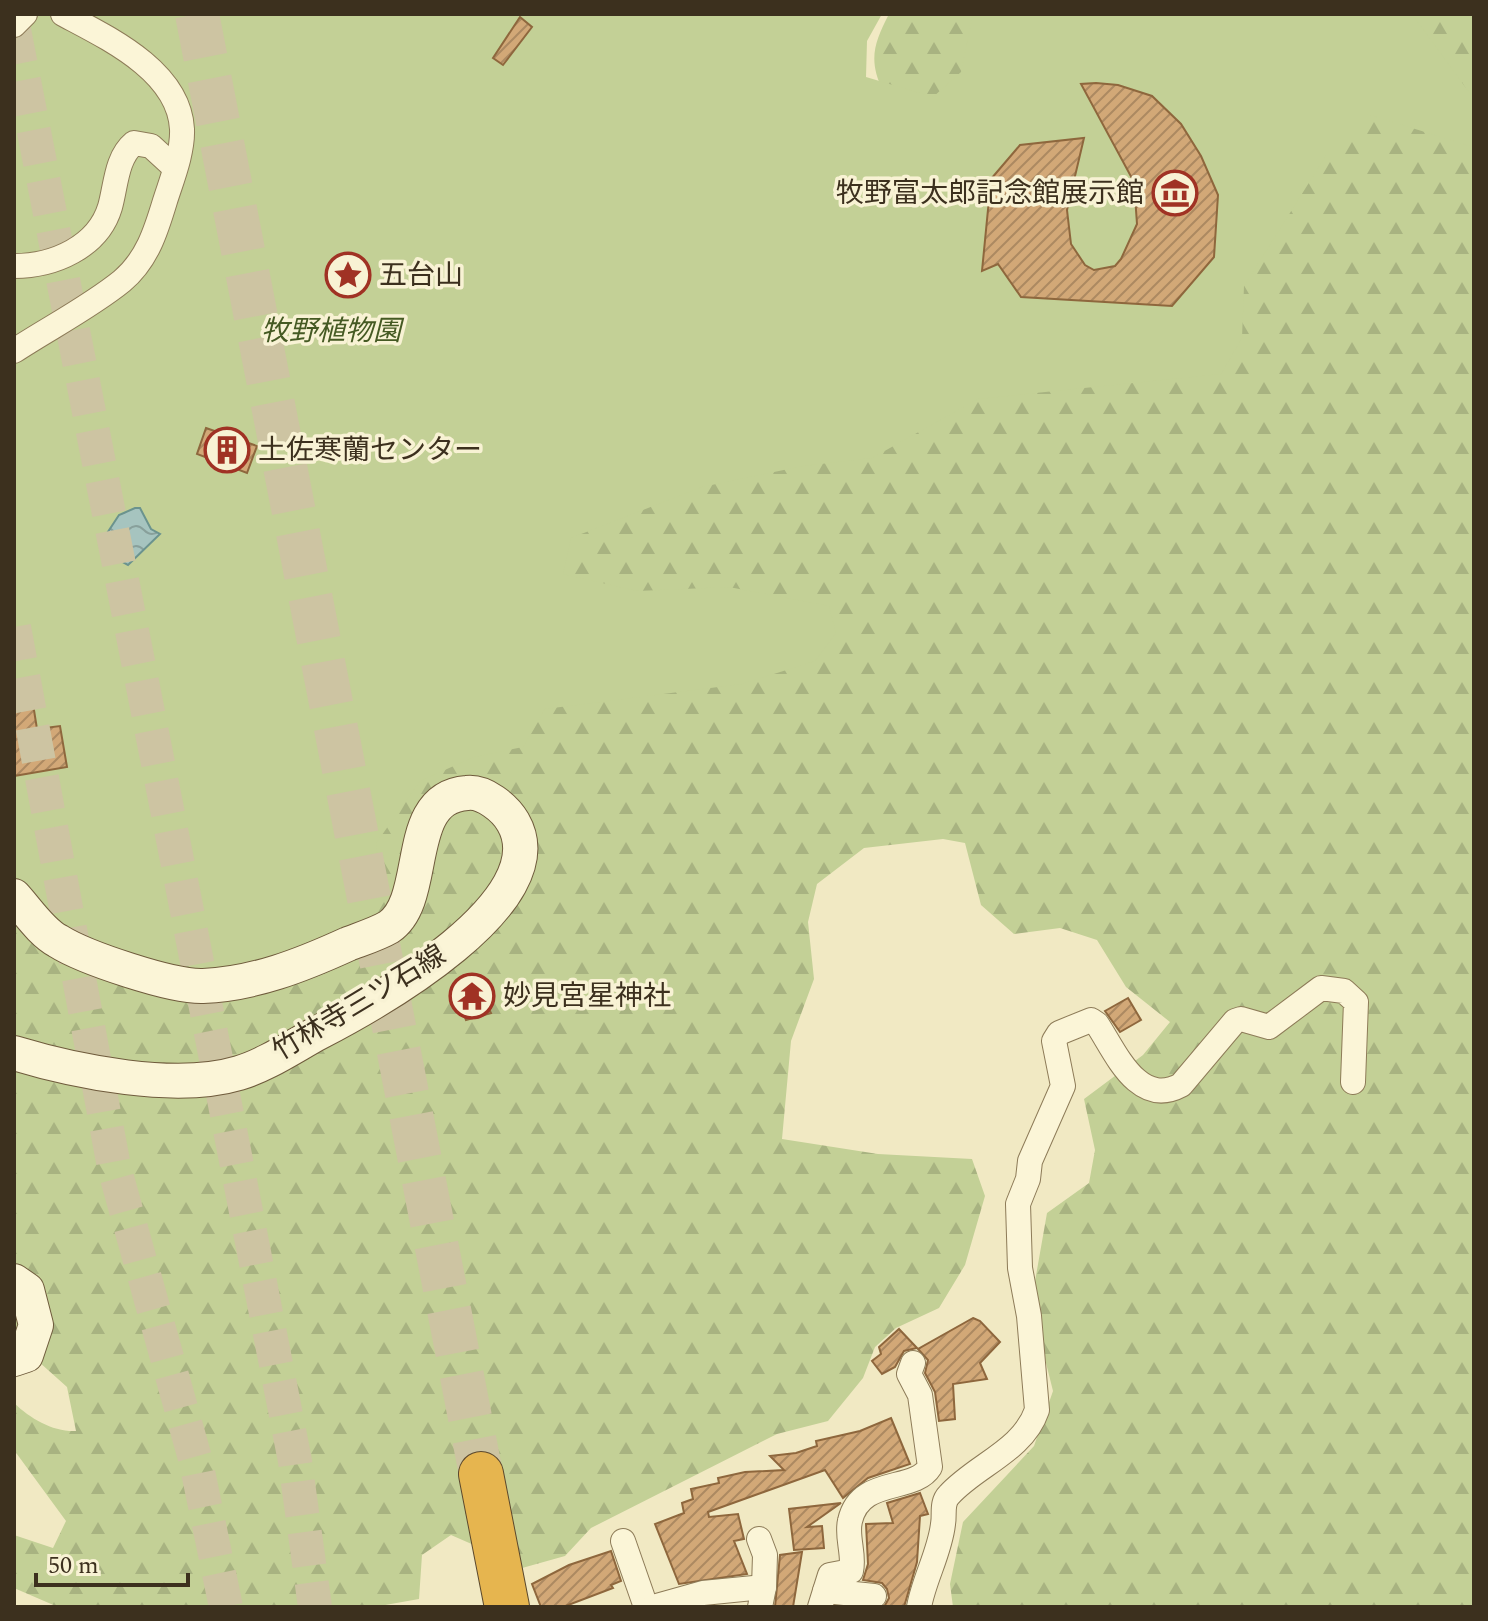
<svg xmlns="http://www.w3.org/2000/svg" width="1488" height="1621" font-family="Spectral,'Noto Sans JP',serif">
<defs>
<pattern id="forest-firs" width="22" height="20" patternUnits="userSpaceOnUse" patternTransform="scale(2)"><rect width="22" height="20" fill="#c3d096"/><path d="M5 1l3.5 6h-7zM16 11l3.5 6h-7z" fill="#a8b381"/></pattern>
<pattern id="water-waves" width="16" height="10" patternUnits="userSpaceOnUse" patternTransform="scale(2)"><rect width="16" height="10" fill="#a6c4bf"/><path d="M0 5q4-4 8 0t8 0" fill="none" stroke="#88a09b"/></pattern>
<pattern id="building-hatch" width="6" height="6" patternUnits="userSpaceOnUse" patternTransform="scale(2)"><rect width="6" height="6" fill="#d2a877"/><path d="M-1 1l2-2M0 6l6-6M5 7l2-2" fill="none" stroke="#ac8961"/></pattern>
</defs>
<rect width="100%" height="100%" fill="#f1e9c3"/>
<path fill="url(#forest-firs)" d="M889,14h585v1593h-521l-3,-23 13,-62 71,-76 19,-55 -13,-52 -6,-52 13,-74 42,-30 6,-33 -11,-51 59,-44 27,-33 -44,-35 -29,-47 -37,-12 -46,6 -33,-29 -16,-62 -22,-4 -79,9 -47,36 -9,38 6,57 -23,62 -9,98 96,15 94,5 13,37 -20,69 -26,43 -43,20 -21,19 -12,31 -35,43 -51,13 -186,94 -26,28 -50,14 -32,-21 -32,-14 -29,20 -3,44 -45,8h-316l-44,-19v-53l39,13 13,-27 -52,-71v-47c17,16 39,29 62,28l-9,-44 -38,-34 -15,-1v-559l869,-702c-15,-31 -9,-48 6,-77z"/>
<polygon fill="#c3d096" points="14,14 882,14 867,41 866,77 933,97 961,72 973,14 1412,14 1474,99 1473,147 1367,114 1327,154 1244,286 1242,338 1221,374 978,399 872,458 803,466 702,487 571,538 563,574 637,591 729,587 829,606 836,633 815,661 742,684 545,709 523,747 474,757 420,781 377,842 374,922 271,960 209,968 150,962 51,924 14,885"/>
<polygon fill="url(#water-waves)" stroke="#6b938e" stroke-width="2" points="135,508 140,508 151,529 160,534 128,565 108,554 100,544 119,515"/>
<g fill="url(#building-hatch)" stroke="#8e673d" stroke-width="2">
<polygon points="520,17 532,27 503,65 493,58"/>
<polygon points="1096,83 1118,85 1152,96 1181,124 1201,156 1218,195 1214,257 1172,306 1021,297 998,264 982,271 991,179 1020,145 1084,138 1067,210 1071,244 1085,265 1094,270 1115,266 1121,259 1137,224 1134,182 1081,84"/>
<polygon points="206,428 257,446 247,473 197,454"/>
<polygon points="29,679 37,729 60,726 67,767 14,776 14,681"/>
<polygon points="479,989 491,1013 466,1020 460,1004 465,1002 462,995"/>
<polygon points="1128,998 1141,1020 1120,1032 1105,1011"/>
<polygon points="973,1318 980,1321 1000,1342 980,1363 987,1379 953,1384 955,1419 939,1421 935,1392 925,1373 928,1360 918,1349"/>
<polygon points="899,1329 917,1348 904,1351 895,1367 882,1374 872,1361 881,1354 879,1347"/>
<polygon points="891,1418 910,1464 868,1478 843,1498 825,1470 708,1512 709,1517 738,1514 744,1539 734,1541 747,1574 679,1584 655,1524 684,1513 682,1503 693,1499 691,1489 719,1483 718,1478 745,1472 784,1470 770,1456 796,1453 817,1446 816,1441 860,1431"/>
<polygon points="920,1493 928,1514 920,1516 917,1562 904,1607 884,1607 889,1598 887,1589 882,1583 863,1580 868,1564 866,1524 893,1523 887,1503"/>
<polygon points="841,1503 807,1527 822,1526 824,1548 794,1550 789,1509"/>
<polygon points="611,1551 621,1581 611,1585 613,1588 563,1607 541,1607 532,1584 569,1565"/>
<polygon points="802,1552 793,1607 775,1607 780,1555"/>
</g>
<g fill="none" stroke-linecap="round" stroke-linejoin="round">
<g stroke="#cdc4a2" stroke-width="34" stroke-dasharray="34 17" stroke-linecap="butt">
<polyline points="14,30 295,1461 315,1607"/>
<polyline points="14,627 114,1167 196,1462 226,1607"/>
</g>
<polyline stroke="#cdc4a2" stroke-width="44" stroke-dasharray="44 22" stroke-linecap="butt" points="197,14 481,1474"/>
<g stroke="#8d7b58" stroke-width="26">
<g id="minor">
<polyline points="14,25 25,14"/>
<path d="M14,266c40,0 84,-19 96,-59 6,-21 6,-49 24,-64l17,3 24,22"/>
<path d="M14,351c35,-23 76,-44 108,-70 25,-21 34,-50 43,-80 7,-22 18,-49 17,-72 -3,-58 -74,-91 -119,-115"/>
<polyline points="759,1539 765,1555 764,1587"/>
<polyline points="623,1541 646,1607"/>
<polyline points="825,1591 874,1596"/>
<polyline points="653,1607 703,1593 764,1587 760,1607"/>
<path d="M820,1607l10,-32 21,-4c4,-16 -5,-34 -1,-50 10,-45 64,-28 80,-54l-10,-72 -11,-21 4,-11"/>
<path d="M919,1607c5,-28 21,-55 24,-83 2,-10 -2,-21 6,-29 27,-30 74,-44 88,-85l-8,-94 -9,-48 -2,-64 10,-25 2,-18 33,-75 -9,-45 5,-8 32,-13 6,4c19,29 41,84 84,61l54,-64 6,-2 28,8 52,-39 23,3 12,11 -3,80"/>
</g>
</g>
<g stroke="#6f5b3c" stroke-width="36">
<g id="secondary">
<path d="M14,896c13,14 27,36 44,45 27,17 114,46 145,45 51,-2 99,-21 145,-42 13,-5 29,-10 41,-17 42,-29 12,-129 78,-134 17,-2 38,15 46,29 46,79 -139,182 -195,211 -24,13 -52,32 -79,40 -63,19 -162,-1 -225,-20"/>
<polyline points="14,1281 27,1290 36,1325 26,1355 14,1359"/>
</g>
</g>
<g stroke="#5b482d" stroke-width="46">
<polyline id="motorway" points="481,1474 507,1607"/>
</g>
<use href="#minor" stroke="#fbf5d7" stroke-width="24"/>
<use href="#secondary" stroke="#fbf5d7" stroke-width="34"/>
<use href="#motorway" stroke="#e6b54f" stroke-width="44"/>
</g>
<defs>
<g id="museum-ring" transform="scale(2.3)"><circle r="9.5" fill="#f8f2d4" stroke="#a03224" stroke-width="1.5"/><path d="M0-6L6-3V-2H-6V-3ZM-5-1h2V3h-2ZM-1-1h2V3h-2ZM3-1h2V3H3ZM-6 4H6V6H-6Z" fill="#a03224"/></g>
<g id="sight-ring" transform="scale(2.3)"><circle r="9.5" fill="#f8f2d4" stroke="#a03224" stroke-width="1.5"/><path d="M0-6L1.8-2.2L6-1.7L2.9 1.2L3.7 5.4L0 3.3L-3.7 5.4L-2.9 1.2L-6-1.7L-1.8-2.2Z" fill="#a03224"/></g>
<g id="building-ring" transform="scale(2.3)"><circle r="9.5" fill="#f8f2d4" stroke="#a03224" stroke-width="1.5"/><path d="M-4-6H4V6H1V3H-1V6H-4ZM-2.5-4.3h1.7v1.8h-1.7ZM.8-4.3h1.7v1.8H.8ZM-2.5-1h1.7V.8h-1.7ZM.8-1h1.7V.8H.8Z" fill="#a03224"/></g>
<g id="temple-ring" transform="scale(2.3)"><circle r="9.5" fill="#f8f2d4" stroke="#a03224" stroke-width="1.5"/><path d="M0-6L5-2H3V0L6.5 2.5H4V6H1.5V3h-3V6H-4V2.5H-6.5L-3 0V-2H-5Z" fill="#a03224"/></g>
</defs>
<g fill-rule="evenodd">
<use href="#museum-ring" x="1175" y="193"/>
<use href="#sight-ring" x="348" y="275"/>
<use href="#building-ring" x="227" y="450"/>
<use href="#temple-ring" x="472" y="996"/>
</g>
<g text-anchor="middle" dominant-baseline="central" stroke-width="7" stroke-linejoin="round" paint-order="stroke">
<g font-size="28" fill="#3c301e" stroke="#f8f2d4" text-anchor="start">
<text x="1144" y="193" text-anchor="end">牧野富太郎記念館展示館</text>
<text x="379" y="275">五台山</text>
<text x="258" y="450">土佐寒蘭センター</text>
<text x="503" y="996">妙見宮星神社</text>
</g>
<g font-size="28" font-style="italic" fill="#455a23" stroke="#f8f2d4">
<text x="331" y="331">牧野植物園</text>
</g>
<g font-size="28" fill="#3c301e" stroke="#f8f2d4">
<text transform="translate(359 1003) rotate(-31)">竹林寺三ツ石線</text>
</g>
</g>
<rect width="1488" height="1621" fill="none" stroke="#3c301e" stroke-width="32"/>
<path d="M36 1573v12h152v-12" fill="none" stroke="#3c301e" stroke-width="4"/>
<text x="48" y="1573" font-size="24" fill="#3c301e" stroke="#f8f2d4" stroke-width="6" paint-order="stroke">50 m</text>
</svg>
